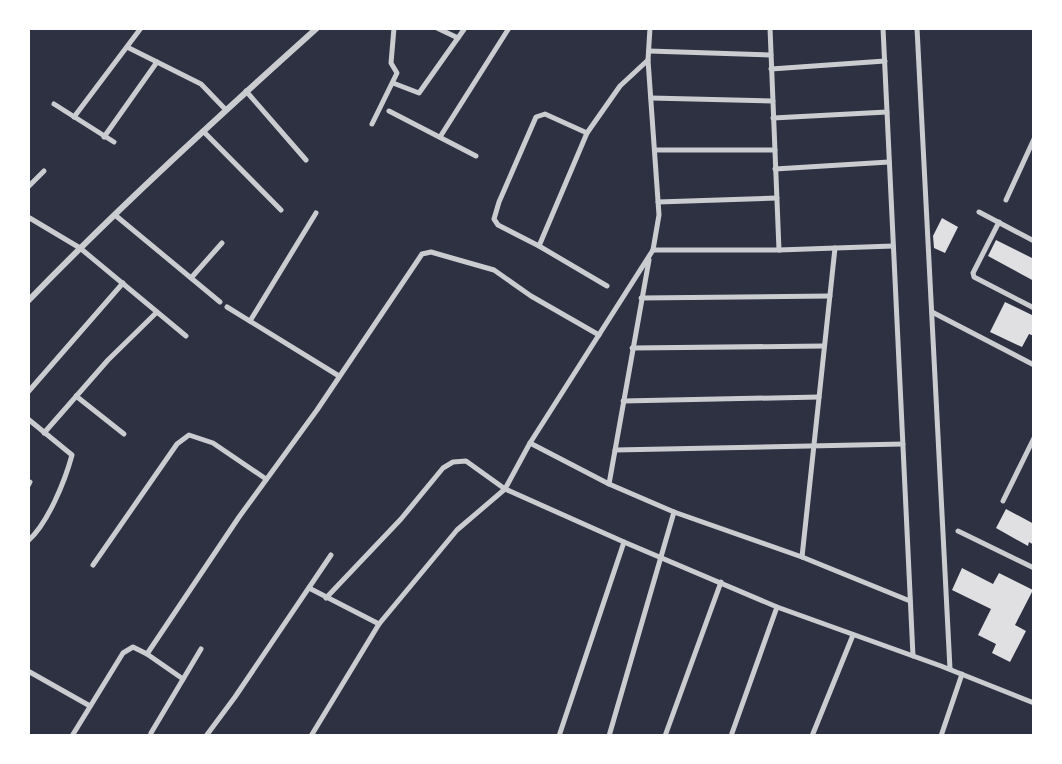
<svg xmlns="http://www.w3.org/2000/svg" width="1062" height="764" font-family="Barlow,sans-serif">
<rect width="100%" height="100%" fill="#2d3142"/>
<g fill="#e0e0e3">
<polygon points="942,218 958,227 945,253 934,248 933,236"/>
<polygon points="996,240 1034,259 1034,281 988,256"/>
<polygon points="1005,302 1034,316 1034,336 1029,334 1022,347 990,332"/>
<polygon points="1006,509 1034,524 1034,545 1029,542 1028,546 996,528"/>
<polygon points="962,568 993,584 999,573 1033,590 1015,625 1026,631 1010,662 992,653 996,644 978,635 991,609 952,590"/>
</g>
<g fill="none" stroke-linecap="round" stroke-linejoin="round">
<g stroke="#caccd0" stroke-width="5">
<polyline points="437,28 458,38"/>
<polyline points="770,28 779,250"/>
<polyline points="883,28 913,656"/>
<polyline points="917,28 950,669"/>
<polyline points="127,47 201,84 226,110"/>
<polyline points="649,51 771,55"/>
<polyline points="771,69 885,61"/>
<polyline points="393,83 419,93 465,28"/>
<polyline points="246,91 306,160"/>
<polyline points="651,98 773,101"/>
<polyline points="54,104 114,142"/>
<polyline points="389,111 476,156"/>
<polyline points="74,117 141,28"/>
<polyline points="773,118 887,112"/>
<polyline points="372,124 397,73 391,63 394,28"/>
<polyline points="203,131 281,210"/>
<polyline points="587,133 545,114 536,117 499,202 494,219 498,225 539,246 607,286"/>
<polyline points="104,137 157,62"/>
<polyline points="440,137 509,28"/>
<polyline points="655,150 775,150"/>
<polyline points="775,169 889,162"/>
<polyline points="28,187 44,171"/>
<polyline points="1006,200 1034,139"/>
<polyline points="658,202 777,198"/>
<polyline points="979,212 1034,241"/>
<polyline points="115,215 220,302"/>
<polyline points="28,217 80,248 186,336"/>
<polyline points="999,222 973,273 974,277 1034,308"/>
<polyline points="539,246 587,133 620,86 648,60"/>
<polyline points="653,250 779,250 893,246"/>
<polyline points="191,278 222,243"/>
<polyline points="641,298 830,296"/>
<polyline points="227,307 339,376"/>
<polyline points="932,312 1034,365"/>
<polyline points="250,321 316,213"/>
<polyline points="632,348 824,346"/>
<polyline points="28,392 123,283"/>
<polyline points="76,396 124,434"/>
<polyline points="623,401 819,397"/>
<path d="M28,419l44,36c-7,26 -24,68 -44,86"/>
<polyline points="44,433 108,360 157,312"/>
<polyline points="530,443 609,484 674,512 802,557 910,601"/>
<polyline points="615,450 903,444"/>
<polyline points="609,484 649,260"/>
<polyline points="28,486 30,482"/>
<polyline points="1003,501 1034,438"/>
<polyline points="958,531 1034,568"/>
<polyline points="802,557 835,248"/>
<polyline points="93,565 177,444 189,435 213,443 266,479"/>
<polyline points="309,588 379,624"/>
<polyline points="326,598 401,519 443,468 453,462 466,461 505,489 624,542 777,607 941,666 1034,703"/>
<polyline points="147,654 183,679"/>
<polyline points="28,671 90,706"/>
<polyline points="151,733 201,649"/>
<polyline points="72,736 123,653 133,647 147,654 239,517 317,410 422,254 431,252 494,270 531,296 599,335"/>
<polyline points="206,736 235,697 331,555"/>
<polyline points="311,736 379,624 457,530 505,489 530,443 653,250 659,215 648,60 650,28"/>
<polyline points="559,736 624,542"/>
<polyline points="609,736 674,512"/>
<polyline points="665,736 721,582"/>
<polyline points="731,736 777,607"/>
<polyline points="812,736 853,635"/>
<polyline points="941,736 962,674"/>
</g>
<path stroke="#caccd0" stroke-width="6" d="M28,301c92,-95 190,-184 289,-273"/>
</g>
<rect width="1062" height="764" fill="none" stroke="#ffffff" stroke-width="60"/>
</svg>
